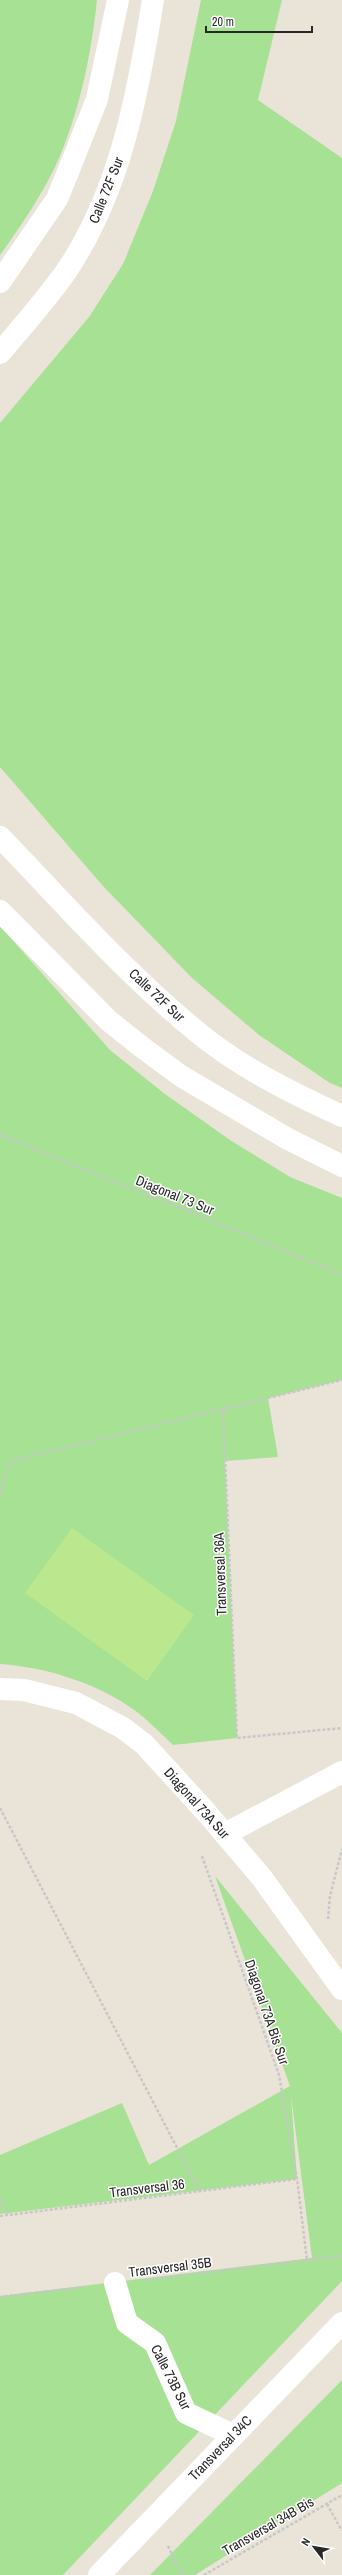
<svg xmlns="http://www.w3.org/2000/svg" width="342" height="2575" font-family="'Archivo Narrow',sans-serif">
<rect width="100%" height="100%" fill="#eae4d8"/>
<g fill="#a7e194">
<path d="M0,0h97c-6,56 -18,115 -42,167 -15,31 -35,60 -55,88z"/>
<polygon points="201,0 282,0 258,100 342,158 342,1088 330,1083 259,1035 192,978 103,886 0,767 0,423 89,317 123,264 153,191 176,121"/>
<path d="M0,926l110,124 55,44 65,46 60,37 52,21v182l-74,18 10,59 -53,4 12,277 -64,7c-12,-11 -23,-23 -36,-33 -37,-28 -91,-45 -137,-48z"/>
<polygon points="215,1876 342,2033 342,2281 63,2575 0,2575 0,2296 312,2258 291,2096 297,2179 0,2214 0,2155 122,2103 149,2165 290,2086"/>
<polygon points="342,2380 342,2483 195,2575 150,2575"/>
</g>
<polygon fill="#bbe88f" points="72,1528 194,1615 147,1681 25,1593"/>
<g fill="none" stroke-linecap="round" stroke-linejoin="round">
<g stroke="#c7c7c7" stroke-width="2.5" stroke-dasharray="3 2" stroke-linecap="butt">
<polyline points="0,1135 342,1274"/>
<polyline points="223,1409 237,1738 342,1728"/>
<polyline points="0,1494 10,1461 342,1380"/>
<polyline points="0,1808 200,2192"/>
<polyline points="202,1856 279,2075 297,2179 307,2260"/>
<polyline points="328,1919 330,1896 342,1849"/>
<polyline points="0,2198 8,2215"/>
<polyline points="0,2216 297,2179"/>
<polyline points="145,2280 342,2256"/>
<polyline points="0,2297 85,2287"/>
<polyline points="327,2504 342,2531"/>
<polyline points="168,2546 182,2575"/>
<polyline points="204,2575 342,2495"/>
</g>
<g stroke="#fff" stroke-width="22">
<polyline points="0,282 57,199 70,167 97,99 118,0"/>
<path d="M0,353c22,-26 45,-52 65,-80 55,-80 73,-179 88,-273"/>
<path d="M0,837c64,66 125,136 196,194 43,36 96,62 146,85"/>
<polyline points="0,911 109,1021 143,1048 181,1076 288,1139 342,1166"/>
<polyline points="0,1689 24,1690 76,1703 123,1728 144,1744 206,1812 262,1878 342,1989"/>
<polyline points="225,1834 342,1772"/>
<polyline points="115,2283 127,2323 155,2343 186,2413 233,2435"/>
<polyline points="99,2575 342,2323"/>
</g>
</g>
<g text-anchor="middle" dominant-baseline="central" stroke-width="3" stroke-linejoin="round" paint-order="stroke">
<g font-size="14" fill="#272727" stroke="#fff">
<text transform="translate(106 190) rotate(-68)">Calle 72F Sur</text>
<text transform="translate(157 995) rotate(43)">Calle 72F Sur</text>
<text transform="translate(175 1195) rotate(22)">Diagonal 73 Sur</text>
<text transform="translate(220 1574) rotate(-92)">Transversal 36A</text>
<text transform="translate(197 1803) rotate(48)">Diagonal 73A Sur</text>
<text transform="translate(267 2012) rotate(71)">Diagonal 73A Bis Sur</text>
<text transform="translate(147 2188) rotate(-7)">Transversal 36</text>
<text transform="translate(170 2267) rotate(-7)">Transversal 35B</text>
<text transform="translate(171 2377) rotate(63)">Calle 73B Sur</text>
<text transform="translate(220 2448) rotate(-46)">Transversal 34C</text>
<text transform="translate(268 2526) rotate(-30)">Transversal 34B Bis</text>
</g>
</g>
<g transform="translate(314 2547) rotate(301)" stroke="#ffffff" stroke-width="3" paint-order="stroke">
<path d="M0-3L7 15L0 10L-7 15Z" fill="#272727"/>
<text y="-6" font-size="11" font-weight="bold" text-anchor="middle" fill="#272727">N</text>
</g>
<path d="M206 26v6h106v-6" fill="none" stroke="#272727" stroke-width="2"/>
<text x="212" y="26" font-size="12" fill="#272727" stroke="#ffffff" stroke-width="3" paint-order="stroke">20 m</text>
</svg>
